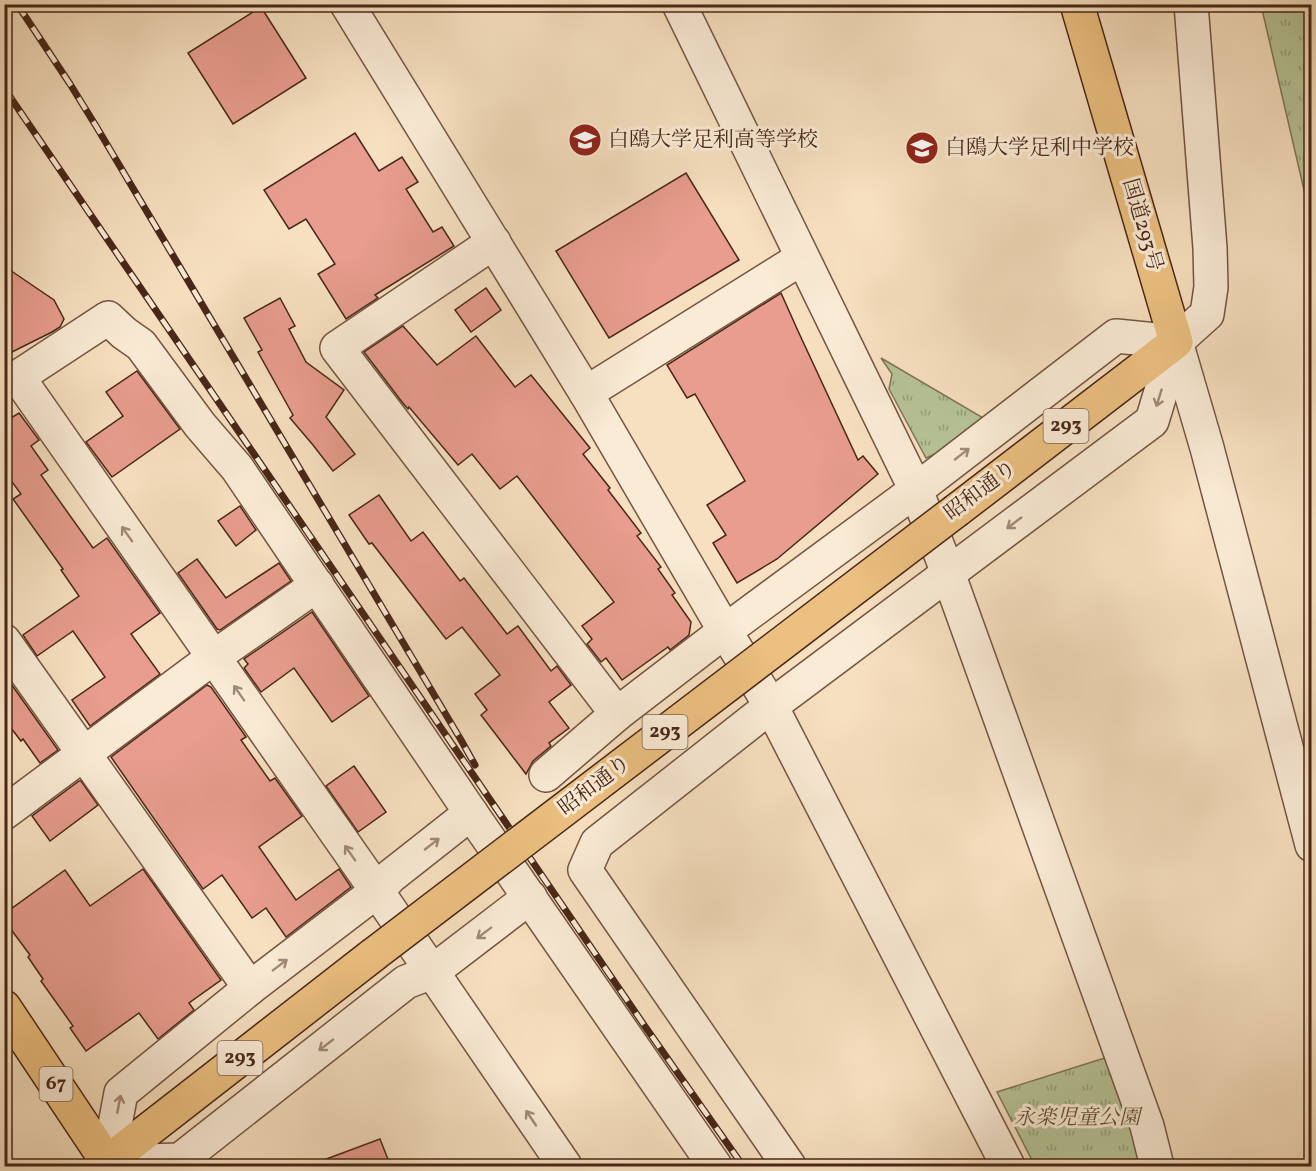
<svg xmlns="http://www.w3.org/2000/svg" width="1316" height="1171" font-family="Vollkorn,'Noto Serif JP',serif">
<defs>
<pattern id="park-tufts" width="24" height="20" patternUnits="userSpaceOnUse" patternTransform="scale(1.5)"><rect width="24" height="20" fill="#b6c397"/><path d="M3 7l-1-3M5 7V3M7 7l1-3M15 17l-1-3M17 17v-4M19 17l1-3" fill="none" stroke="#969e7a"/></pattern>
</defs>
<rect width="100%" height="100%" fill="#f7e0c0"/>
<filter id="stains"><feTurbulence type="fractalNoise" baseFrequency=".00333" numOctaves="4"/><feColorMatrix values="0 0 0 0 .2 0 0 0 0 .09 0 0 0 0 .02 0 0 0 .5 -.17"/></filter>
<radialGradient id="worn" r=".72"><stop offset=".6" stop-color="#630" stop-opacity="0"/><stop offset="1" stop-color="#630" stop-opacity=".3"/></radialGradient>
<g fill="url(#park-tufts)" stroke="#7f7558" stroke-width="1.5">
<polygon points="1261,5 1311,5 1311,220"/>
<polygon points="881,358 985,419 944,450 926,458 889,389 892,374"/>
<polygon points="1111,1056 1143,1166 1035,1166 997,1092"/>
</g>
<g fill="#e89d8e" stroke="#482718" stroke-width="1.5">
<polygon points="261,7 306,78 233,124 188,53"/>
<polygon points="355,133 379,171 402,157 418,182 406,189 433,232 442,227 454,246 375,295 378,298 346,319 318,274 335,264 306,219 289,229 264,190"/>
<polygon points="686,173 739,260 609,338 556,251"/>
<polygon points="4,266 54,300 64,319 60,327 52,332 4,356"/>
<polygon points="486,288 501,310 471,332 455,310"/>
<polygon points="781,293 798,331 858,460 863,456 878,474 777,559 737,583 713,543 726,535 707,505 745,481 695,394 687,398 667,365"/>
<polygon points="280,298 295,326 289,329 306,362 344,390 326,417 355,454 333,471 313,445 290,418 293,415 258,352 262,350 244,318"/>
<polygon points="403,326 437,365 476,336 515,387 531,375 590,448 583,454 610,488 608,490 641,533 637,536 661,567 658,569 675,593 672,595 691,622 689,635 670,650 668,647 622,680 606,658 601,662 587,644 592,639 582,626 614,602 517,476 500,489 472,454 458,465 409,407 408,409 402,402 364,352"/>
<polygon points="137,371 180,429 112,477 86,442 123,416 106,392"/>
<polygon points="4,408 11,418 19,413 39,440 31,446 48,470 41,475 93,548 107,538 160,613 131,634 160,674 90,726 72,700 105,677 73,631 37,656 23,635 79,596 61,570 63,569 13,499 21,494 4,471"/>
<polygon points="379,495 411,541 423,532 460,581 464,578 507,634 518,626 551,671 557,666 571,685 549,702 569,728 549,743 551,746 533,761 526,774 481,715 487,710 475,694 500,675 462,627 446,639 372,543 369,544 349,515"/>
<polygon points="240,506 256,530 236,546 218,521"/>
<polygon points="197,559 226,598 279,563 291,581 220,630 217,629 178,573"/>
<polygon points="312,612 369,696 332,722 294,668 261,692 244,668 248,664 244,659"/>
<polygon points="4,674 58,750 40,763 23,739 21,741 4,719"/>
<polygon points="207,685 211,687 246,737 241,740 270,781 275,778 302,816 259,847 296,900 339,869 351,887 286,937 266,908 252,918 222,875 203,889 111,757"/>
<polygon points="354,766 386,812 358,832 326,786"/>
<polygon points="79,781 81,781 98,805 50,841 32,816"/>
<polygon points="143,869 221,980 189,1003 194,1010 158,1039 139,1013 86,1051 70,1028 73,1026 41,981 43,979 28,957 30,955 4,920 4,914 65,870 90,906"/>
<polygon points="380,1139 391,1167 314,1167 313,1164"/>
</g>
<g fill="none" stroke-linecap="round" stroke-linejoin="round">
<g stroke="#745542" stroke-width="36">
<g id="minor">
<polyline points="347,4 586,393 725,631 771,706 1008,1166"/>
<polyline points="679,4 916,490 948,573 1147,1126 1157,1166"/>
<polyline points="494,242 337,348 617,714"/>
<polyline points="1176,342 1207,448 1312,845"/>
<polyline points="18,377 377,891 565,1166"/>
<polyline points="4,381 18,377 108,318 124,333 141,345 200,425 237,468 471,813 715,1166"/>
<polyline points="586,393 802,258"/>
<polyline points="4,641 250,988"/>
<polyline points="546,775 617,714 725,631 916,490 1116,336 1176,342"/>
<polyline points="4,813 214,657 317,585"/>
<polyline points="471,813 391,876 377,891 250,988 121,1093 108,1162 180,1160 406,982 432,972 530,897"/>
<polyline points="789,1166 585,870 597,843 771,706 1152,421 1176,342 1207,314 1211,287 1210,248 1191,4"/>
</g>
</g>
<g stroke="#482718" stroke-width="36">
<polyline id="major" points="4,1007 110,1166"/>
</g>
<g stroke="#482718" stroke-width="36">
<g id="highway">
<polyline points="957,510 1176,342 1077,4"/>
<polyline points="102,1166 373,955"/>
</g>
</g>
<use href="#minor" stroke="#faebd6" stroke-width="33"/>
<use href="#major" stroke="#ecc080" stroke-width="33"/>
<use href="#highway" stroke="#ecc080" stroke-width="33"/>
<g stroke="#482718" stroke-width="7">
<g id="rail">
<polyline points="17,4 70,84 96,126 461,740 475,765"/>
<polyline points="4,88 644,1025 743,1166"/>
</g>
</g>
<use href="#rail" stroke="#faebd6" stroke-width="4.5" stroke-dasharray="14" stroke-linecap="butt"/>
<g stroke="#482718" stroke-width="36" stroke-linecap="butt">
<polyline id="highway-bridge" points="373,955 957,510"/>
</g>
<use href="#highway-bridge" stroke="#ecc080" stroke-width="33"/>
</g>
<defs><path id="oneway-shaft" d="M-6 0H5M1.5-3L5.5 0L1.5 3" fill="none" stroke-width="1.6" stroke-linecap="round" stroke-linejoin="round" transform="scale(1.5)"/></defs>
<g stroke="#a18977">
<use href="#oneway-shaft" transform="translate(1159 398) rotate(107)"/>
<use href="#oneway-shaft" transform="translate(962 454) rotate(-38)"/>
<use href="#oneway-shaft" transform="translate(1014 523) rotate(143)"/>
<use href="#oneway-shaft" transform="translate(127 534) rotate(-125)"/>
<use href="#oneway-shaft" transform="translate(239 693) rotate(-125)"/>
<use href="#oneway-shaft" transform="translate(432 844) rotate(-38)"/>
<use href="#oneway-shaft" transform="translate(350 853) rotate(-125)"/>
<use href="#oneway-shaft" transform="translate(484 933) rotate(143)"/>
<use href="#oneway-shaft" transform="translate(280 965) rotate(-37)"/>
<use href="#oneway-shaft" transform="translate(326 1045) rotate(142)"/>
<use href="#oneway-shaft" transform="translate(119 1104) rotate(-79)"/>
<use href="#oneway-shaft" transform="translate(531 1118) rotate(-124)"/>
</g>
<defs>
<g id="school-disc" transform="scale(1.725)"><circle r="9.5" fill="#8f2418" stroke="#faebd6"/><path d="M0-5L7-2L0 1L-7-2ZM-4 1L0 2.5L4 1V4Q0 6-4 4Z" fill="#fff"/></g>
</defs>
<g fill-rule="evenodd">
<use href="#school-disc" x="585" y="140"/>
<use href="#school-disc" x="922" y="148"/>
</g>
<g text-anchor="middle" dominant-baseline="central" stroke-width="6" stroke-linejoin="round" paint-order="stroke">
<g fill="#faebd6" stroke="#7d6251" stroke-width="1.5">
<rect x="1043.5" y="409" width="45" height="34" rx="4.5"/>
<rect x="642.5" y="715" width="45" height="34" rx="4.5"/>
<rect x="217.5" y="1041" width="45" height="34" rx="4.5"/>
<rect x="39.5" y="1067" width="33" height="34" rx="4.5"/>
</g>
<g font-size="20" font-weight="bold" fill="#482718">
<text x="1066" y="426">293</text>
<text x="665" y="732">293</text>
<text x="240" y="1058">293</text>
<text x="56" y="1084">67</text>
</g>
<g font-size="21" fill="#482718" stroke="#faebd6" text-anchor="start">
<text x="608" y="140">白鴎大学足利高等学校</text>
<text x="945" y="148">白鴎大学足利中学校</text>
</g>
<g font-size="21" fill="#482718" stroke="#faebd6">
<text transform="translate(1142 225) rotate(74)">国道293号</text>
<text transform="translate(981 491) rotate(-37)">昭和通り</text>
<text transform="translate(595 786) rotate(-37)">昭和通り</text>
</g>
<g font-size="21" font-style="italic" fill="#644e38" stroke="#faebd6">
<text x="1077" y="1118">永楽児童公園</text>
</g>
</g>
<rect width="1316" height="1171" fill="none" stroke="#f7e0c0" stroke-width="24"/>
<rect x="6" y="6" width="1304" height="1159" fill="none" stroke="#482718" stroke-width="3"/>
<rect x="12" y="12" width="1292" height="1147" fill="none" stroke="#482718" stroke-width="1.5"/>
<rect width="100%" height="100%" filter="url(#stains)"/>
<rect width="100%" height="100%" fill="url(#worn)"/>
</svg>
